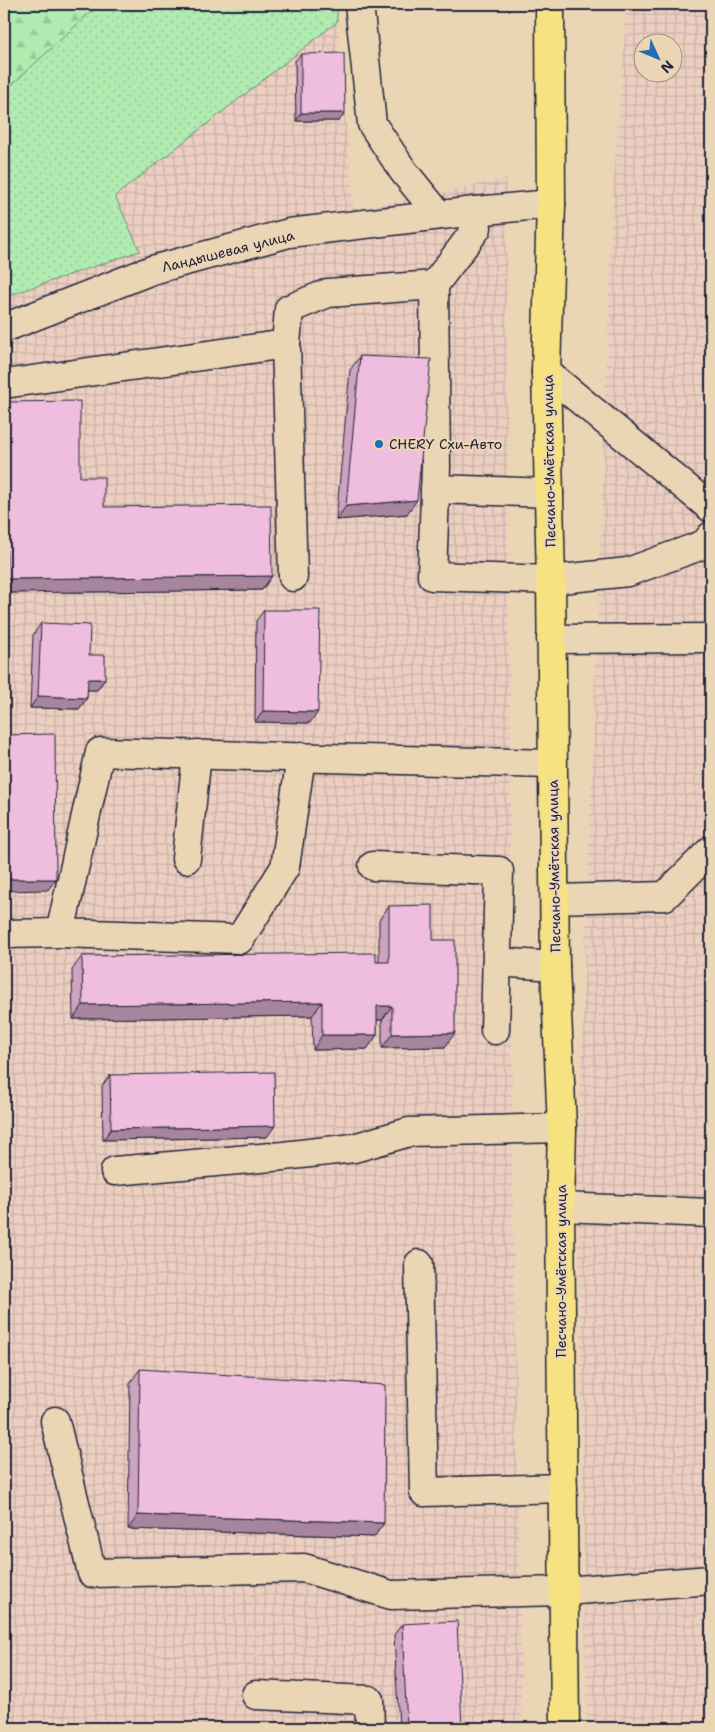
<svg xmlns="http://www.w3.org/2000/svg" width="715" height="1732" font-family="'Shantell Sans',sans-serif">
<defs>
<pattern id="industrial-grid" width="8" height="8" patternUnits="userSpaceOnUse" patternTransform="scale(1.25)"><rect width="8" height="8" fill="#eccfc1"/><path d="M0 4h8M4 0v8" fill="none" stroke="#cab1a7"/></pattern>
<pattern id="grass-dots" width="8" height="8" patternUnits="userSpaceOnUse" patternTransform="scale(1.25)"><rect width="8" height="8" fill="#b0ebb0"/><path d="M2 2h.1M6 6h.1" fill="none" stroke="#97c998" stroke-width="1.8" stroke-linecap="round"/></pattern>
<pattern id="forest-firs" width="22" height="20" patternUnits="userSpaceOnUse" patternTransform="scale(1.25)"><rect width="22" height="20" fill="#b0ebb0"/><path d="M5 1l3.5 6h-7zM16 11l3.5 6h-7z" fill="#97c998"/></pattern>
</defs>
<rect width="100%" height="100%" fill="#ead6b4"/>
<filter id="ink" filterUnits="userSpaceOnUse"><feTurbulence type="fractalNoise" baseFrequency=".02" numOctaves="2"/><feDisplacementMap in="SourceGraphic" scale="10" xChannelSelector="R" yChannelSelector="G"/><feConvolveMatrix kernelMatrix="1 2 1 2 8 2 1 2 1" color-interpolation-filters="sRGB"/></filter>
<g filter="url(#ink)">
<g fill="url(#industrial-grid)" fill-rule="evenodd">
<path d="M627,4h84v1724h-124l-10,-553 36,-983zM642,42h30v30h-30z"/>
<polygon points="337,22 354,210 506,179 513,1233 522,1728 4,1728 4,297 140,251 115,196"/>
</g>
<polygon fill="url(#grass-dots)" stroke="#698676" points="4,4 337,4 337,22 115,196 140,251 4,297"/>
<polygon fill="url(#forest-firs)" stroke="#698676" points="4,4 99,4 4,92"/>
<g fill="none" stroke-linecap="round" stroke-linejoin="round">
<g stroke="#22223b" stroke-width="31">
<g id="minor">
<polyline points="359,4 372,124 404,172 439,215"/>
<polyline points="475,211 477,228 434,285 436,467 432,576 551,580 628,572 705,544 711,536"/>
<polyline points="4,328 152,270 289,233 475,211 551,204"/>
<polyline points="286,344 293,577"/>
<polyline points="546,372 711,508"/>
<polyline points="4,384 286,344 289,309 328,293 434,285"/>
<polyline points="435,489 549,493"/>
<polyline points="551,639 711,638"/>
<polyline points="301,757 285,867 240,939 60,933 100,752 552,764"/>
<polyline points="186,859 197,754"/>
<polyline points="373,866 499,871 495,1030"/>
<polyline points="555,899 665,896 711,850"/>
<polyline points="4,934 60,933"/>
<polyline points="497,962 555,966"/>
<polyline points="115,1171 283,1156 354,1148 409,1132 562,1128"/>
<polyline points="560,1207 711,1213"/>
<polyline points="419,1264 424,1492 563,1488"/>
<polyline points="55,1421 92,1573 304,1568 391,1595 564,1591 711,1580"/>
<polyline points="256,1695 369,1700 370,1728"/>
</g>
</g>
<g stroke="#22223b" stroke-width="31">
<polyline id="major" points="550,4 551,204 546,372 551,580 555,966 562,1128 560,1207 565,1728"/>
</g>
<use href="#minor" stroke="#ead6b4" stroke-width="28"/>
<use href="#major" stroke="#f7e281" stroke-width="28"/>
</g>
<g fill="#cea3c0" stroke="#22223b">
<polygon points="301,54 339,121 296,121 295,61"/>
<polygon points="360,356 407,514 336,520 350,370"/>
<polygon points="5,402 80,477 104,507 272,576 262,590 4,593 4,404"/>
<polygon points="264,610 310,723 255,722 256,621"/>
<polygon points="41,623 89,655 105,679 97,690 87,690 87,698 79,709 30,708 33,635"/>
<polygon points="389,906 433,940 445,1047 382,1048 382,1020 377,1020 377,1035 367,1049 313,1050 312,1016 73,1019 72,970 82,956 379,962 379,920"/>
<polygon points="711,925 711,1091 710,1091 711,926"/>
<polygon points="110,1075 267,1137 103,1140 102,1086"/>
<polygon points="140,1369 384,1523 374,1537 128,1529 130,1383"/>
<polygon points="402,1624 462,1728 399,1728 394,1635"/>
</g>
<g fill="#a7859c" stroke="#22223b">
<polygon points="301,113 345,113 339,121 296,121"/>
<polygon points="417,500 407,514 336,520 346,506"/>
<polygon points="272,576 262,590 4,593 4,583 7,579"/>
<polygon points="88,679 105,679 97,690 80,690"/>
<polygon points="38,696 87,698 79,709 30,708"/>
<polygon points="263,711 318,712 310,723 255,722"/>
<polygon points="4,879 56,879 48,890 4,891"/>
<polygon points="322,1002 312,1016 73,1019 83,1005"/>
<polygon points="377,1006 392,1006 382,1020 367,1020"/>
<polygon points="455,1033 445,1047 382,1048 392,1034"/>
<polygon points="322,1035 377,1035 367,1049 313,1050"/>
<polygon points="275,1126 267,1137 103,1140 111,1129"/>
<polygon points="138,1515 384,1523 374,1537 128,1529"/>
</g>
<g fill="#efbedf" stroke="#22223b">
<polygon points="344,53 345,113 301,113 301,54"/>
<polygon points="360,356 431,359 417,500 346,506"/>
<polygon points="80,401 80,477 104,477 104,507 271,505 272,576 7,579 5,402"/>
<polygon points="264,610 320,610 318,712 263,711"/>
<polygon points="41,623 90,625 89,655 105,655 105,679 88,679 87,698 38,696"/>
<polygon points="55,734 56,879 4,879 4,735"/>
<polygon points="433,905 433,940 455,940 455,1033 392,1034 392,1006 377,1006 377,1035 322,1035 322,1002 83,1005 82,956 376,953 376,962 389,962 389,906"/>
<polygon points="274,1072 275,1126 111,1129 110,1075"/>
<polygon points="140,1369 385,1385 384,1523 138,1515"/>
<polygon points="457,1621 462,1728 407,1728 402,1624"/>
</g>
</g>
<circle fill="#1f6fb2" stroke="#ead6b4" stroke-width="2" cx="379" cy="444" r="5"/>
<g text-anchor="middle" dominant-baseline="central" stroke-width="4" stroke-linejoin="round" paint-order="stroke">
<g font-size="14" fill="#22223b" stroke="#ead6b4">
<text transform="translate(228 251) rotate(-14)">Ландышевая улица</text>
<text transform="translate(549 461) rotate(-91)">Песчано-Умётская улица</text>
<text transform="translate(554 866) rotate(-91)">Песчано-Умётская улица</text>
<text transform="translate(561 1271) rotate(-90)">Песчано-Умётская улица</text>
</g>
<g font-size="14" fill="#22223b" stroke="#ead6b4" text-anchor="start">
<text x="389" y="444">CHERY Схи-Авто</text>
</g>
</g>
<rect width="715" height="1732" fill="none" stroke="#ead6b4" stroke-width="20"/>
<rect x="10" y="10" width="695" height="1712" fill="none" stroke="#22223b" stroke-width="2" filter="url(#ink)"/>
<g transform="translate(658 58) rotate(134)"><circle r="24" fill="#ead6b4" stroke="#9a8e84"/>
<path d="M0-4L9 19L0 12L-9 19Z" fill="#1f6fb2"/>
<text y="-8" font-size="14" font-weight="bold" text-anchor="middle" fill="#22223b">N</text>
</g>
</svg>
